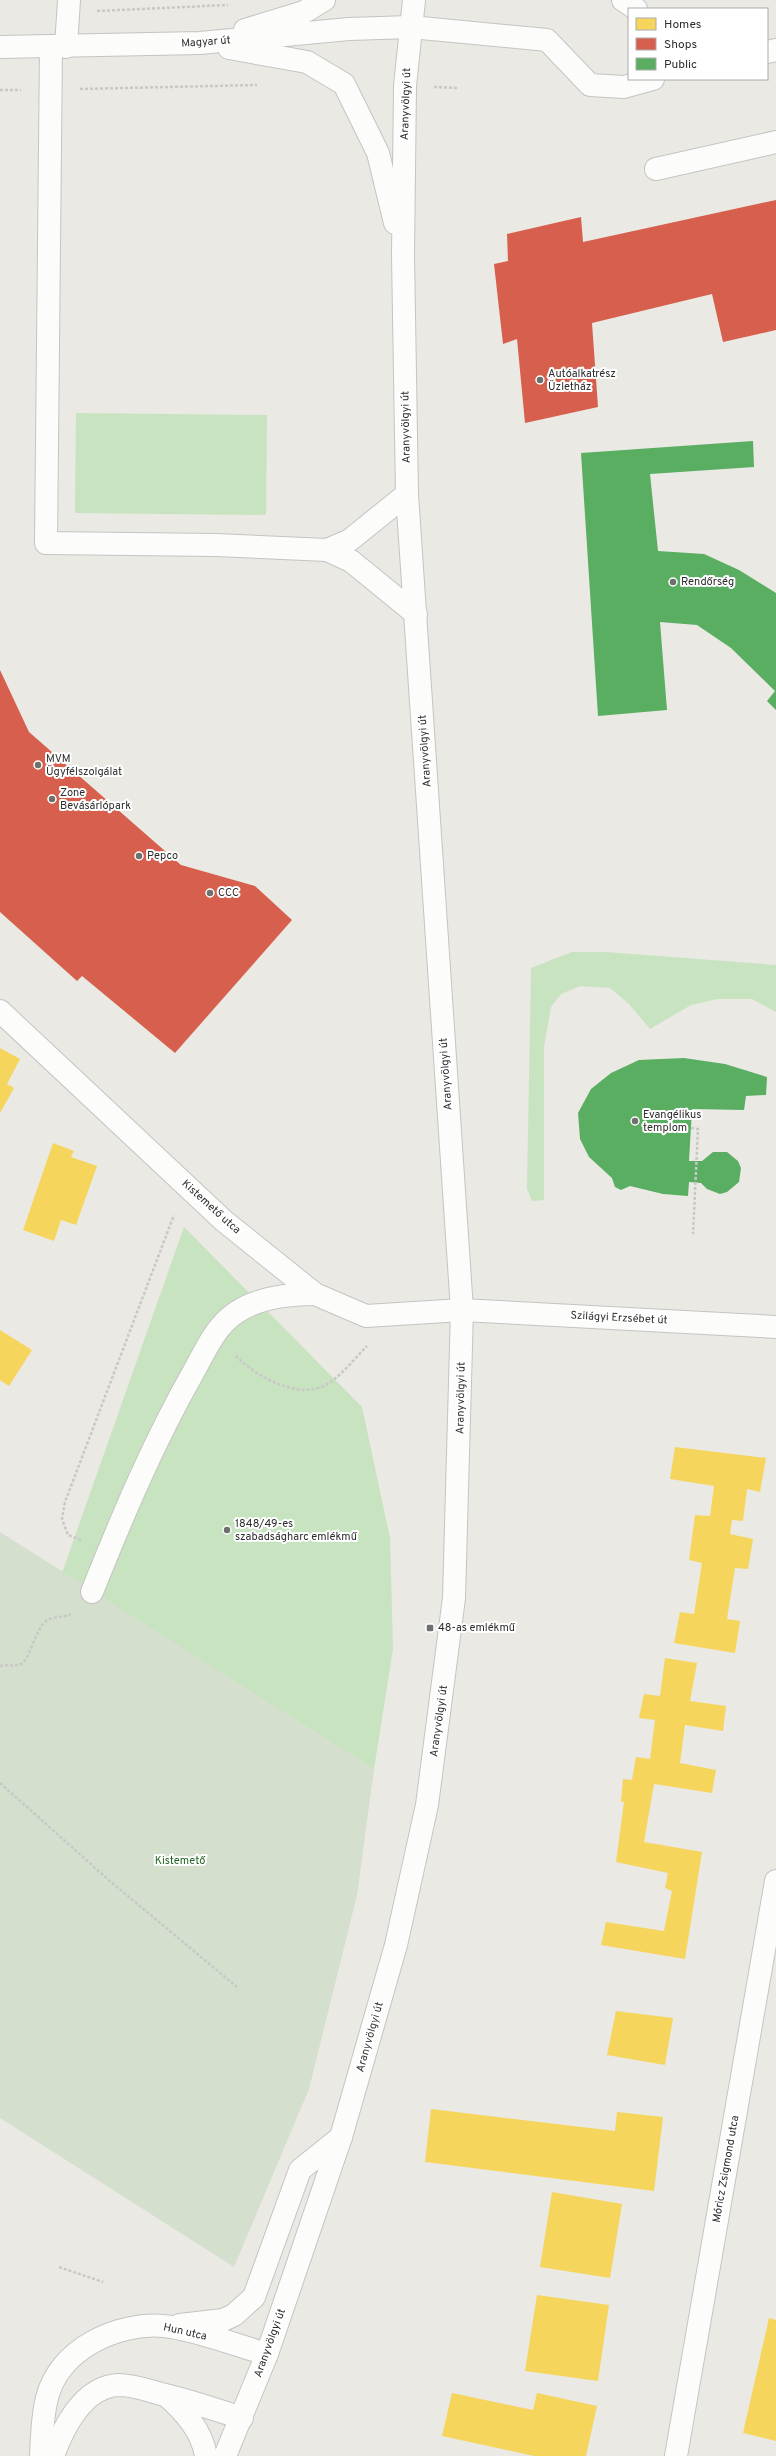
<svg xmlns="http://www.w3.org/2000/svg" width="776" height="2456" font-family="Overpass,sans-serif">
<rect width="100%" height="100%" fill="#eae9e4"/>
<g fill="#c8e3c0">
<polygon points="76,413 267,415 266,515 75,513"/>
<polygon points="572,952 606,952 776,965 776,1012 752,999 717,999 691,1005 650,1029 629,1004 610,988 580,986 561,994 551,1007 544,1047 544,1200 532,1201 527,1189 531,968"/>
<polygon points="184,1227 362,1407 390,1538 393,1649 374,1769 62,1573"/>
</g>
<polygon fill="#d4dfcd" points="0,1532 374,1769 357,1895 309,2089 234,2267 0,2118"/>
<g fill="#f6d55c">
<polygon points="0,1048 20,1059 7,1084 14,1088 0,1113"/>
<polygon points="53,1143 74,1151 71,1157 97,1166 76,1225 61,1220 54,1241 23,1230"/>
<polygon points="0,1330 32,1350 9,1386 0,1380"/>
<polygon points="675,1447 766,1458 760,1492 747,1489 743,1521 732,1520 730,1534 753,1539 748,1569 735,1568 727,1619 740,1621 735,1653 674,1643 680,1612 694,1614 702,1563 689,1560 695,1515 710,1516 714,1486 670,1479"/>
<polygon points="665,1658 697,1663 690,1701 726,1706 723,1731 685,1725 680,1763 716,1770 712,1793 654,1784 644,1842 702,1852 685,1959 601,1945 606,1922 664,1931 672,1891 665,1888 668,1873 616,1862 624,1802 621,1802 623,1779 632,1780 636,1757 650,1759 655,1720 639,1718 644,1694 660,1696"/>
<polygon points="616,2011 673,2018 665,2065 607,2055"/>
<polygon points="431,2109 615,2131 617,2112 663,2117 654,2191 425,2162"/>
<polygon points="552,2192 622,2204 610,2278 540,2267"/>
<polygon points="537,2295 609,2305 598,2381 525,2371"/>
<polygon points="769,2318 776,2320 776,2441 743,2433"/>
<polygon points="452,2393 533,2410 537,2393 597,2406 586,2456 534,2456 442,2436"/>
</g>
<g fill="#d6604d">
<polygon points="776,200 776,330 723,342 712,294 592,323 598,407 525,423 517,339 503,344 494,264 508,261 507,234 581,217 583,242"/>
<polygon points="0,670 29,732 181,865 255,886 292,920 175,1053 82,976 77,981 0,912"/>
</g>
<g fill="#5aae61">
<polygon points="753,441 754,467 650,474 658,551 704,554 739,570 776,593 776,710 767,701 775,691 731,648 697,625 660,622 667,710 598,716 581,453"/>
<polygon points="684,1058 725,1064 767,1077 766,1095 746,1096 744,1110 692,1109 689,1161 702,1161 713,1152 727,1152 738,1161 741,1168 739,1182 727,1192 720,1194 707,1189 701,1183 689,1182 688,1196 663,1194 630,1186 621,1190 615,1187 612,1178 589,1157 580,1139 578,1113 591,1089 611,1073 639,1060"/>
</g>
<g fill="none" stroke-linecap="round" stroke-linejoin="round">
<g stroke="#c4c4c3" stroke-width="24">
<g id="minor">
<polyline points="623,0 636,9"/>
<polyline points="245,30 304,12 324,0"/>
<polyline points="0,47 200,43 349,29 411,27 547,40 590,85 624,87 653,79"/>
<polyline points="51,47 46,543 216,545 327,550 350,540 407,494"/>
<polyline points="66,47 69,0"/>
<polyline points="229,48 307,62 344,84 378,153 395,223"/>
<polyline points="767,52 776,50"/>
<polyline points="656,169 776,142"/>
<polyline points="327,550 351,561 416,614"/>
<polyline points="0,1011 224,1221 315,1294 366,1316 462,1310 776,1327"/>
<path d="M92,1592c30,-75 62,-151 102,-221 10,-18 19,-39 35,-53 23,-20 57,-24 86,-24"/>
<polyline points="180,2325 223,2320 234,2315 254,2297 300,2170 341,2137"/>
<path d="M167,2396c18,16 35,35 39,60"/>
<path d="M41,2456c1,-19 1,-39 6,-58 12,-49 70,-76 117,-72 30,3 74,20 103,28"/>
<path d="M53,2456c10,-28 30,-69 65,-71 17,0 31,6 47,10 26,6 51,15 77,23"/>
<polyline points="225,2456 267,2354 341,2137 396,1945 427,1805 454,1598 462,1310 407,494 403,255 405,86 414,0"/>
<polyline points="676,2456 776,1881"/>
</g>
</g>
<g stroke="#c8c8c8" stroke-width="2.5" stroke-dasharray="3 2" stroke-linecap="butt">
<polyline points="97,11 228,5"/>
<polyline points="434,87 459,88"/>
<polyline points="80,89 257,85"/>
<polyline points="0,90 21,90"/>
<polyline points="691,1128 698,1129 693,1234"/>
<path d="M236,1356c21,21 64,46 93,27 14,-9 26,-25 38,-37"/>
<polyline points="81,1540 68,1535 62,1519 65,1502 174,1215"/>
<path d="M0,1666c7,-2 14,1 21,-2 9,-4 13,-32 24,-42 6,-6 19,-4 26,-8"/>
<polyline points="0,1783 111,1882 237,1987"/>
<polyline points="59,2267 103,2282"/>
</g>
<use href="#minor" stroke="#fcfcfb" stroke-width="22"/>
</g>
<g fill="#6f6f6d" stroke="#fff" stroke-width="1.5">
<circle cx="540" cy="380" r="4"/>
<circle cx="673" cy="582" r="4"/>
<circle cx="38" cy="765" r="4"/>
<circle cx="52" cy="799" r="4"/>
<circle cx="139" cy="856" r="4"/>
<circle cx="210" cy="893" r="4"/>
<circle cx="635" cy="1121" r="4"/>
<circle cx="227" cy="1530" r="4"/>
<rect x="426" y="1624" width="8" height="8" rx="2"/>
</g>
<g text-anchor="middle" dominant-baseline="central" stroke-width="4" stroke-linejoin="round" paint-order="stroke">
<g font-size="11" fill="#2d2d2d" stroke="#fff">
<text transform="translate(206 42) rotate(-4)">Magyar út</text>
<text transform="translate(406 104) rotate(-88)">Aranyvölgyi út</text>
<text transform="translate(406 427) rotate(-91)">Aranyvölgyi út</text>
<text transform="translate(425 751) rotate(-94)">Aranyvölgyi út</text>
<text transform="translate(446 1074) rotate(-94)">Aranyvölgyi út</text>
<text transform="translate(211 1207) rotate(42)">Kistemető utca</text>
<text transform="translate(619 1318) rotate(3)">Szilágyi Erzsébet út</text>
<text transform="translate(461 1398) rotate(-89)">Aranyvölgyi út</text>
<text transform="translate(439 1721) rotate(-82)">Aranyvölgyi út</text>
<text transform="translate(370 2037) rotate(-74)">Aranyvölgyi út</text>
<text transform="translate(726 2169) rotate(-80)">Móricz Zsigmond utca</text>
<text transform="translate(185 2332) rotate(13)">Hun utca</text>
<text transform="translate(270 2343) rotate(-70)">Aranyvölgyi út</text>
</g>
<g font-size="11" fill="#2d2d2d" stroke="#fff" text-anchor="start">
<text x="548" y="374">Autóalkatrész<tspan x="548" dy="13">Üzletház</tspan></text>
<text x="681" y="582">Rendőrség</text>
<text x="46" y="759">MVM<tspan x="46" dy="13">Ügyfélszolgálat</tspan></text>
<text x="60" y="793">Zone<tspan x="60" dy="13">Bevásárlópark</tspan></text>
<text x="147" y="856">Pepco</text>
<text x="218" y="893">CCC</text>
<text x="643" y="1115">Evangélikus<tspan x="643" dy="13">templom</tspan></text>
<text x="235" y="1524">1848/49-es<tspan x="235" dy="13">szabadságharc emlékmű</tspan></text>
<text x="438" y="1628">48-as emlékmű</text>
</g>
<g font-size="11" fill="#236622" stroke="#fff">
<text x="180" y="1861">Kistemető</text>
</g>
</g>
<rect x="628" y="8" width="140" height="72" fill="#ffffff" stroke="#ababab"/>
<rect x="636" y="18" width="20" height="12" fill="#f6d55c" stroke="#ababab"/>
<text x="664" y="28" font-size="12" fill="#2d2d2d">Homes</text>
<rect x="636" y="38" width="20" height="12" fill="#d6604d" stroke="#ababab"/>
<text x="664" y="48" font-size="12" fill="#2d2d2d">Shops</text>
<rect x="636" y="58" width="20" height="12" fill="#5aae61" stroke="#ababab"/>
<text x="664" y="68" font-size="12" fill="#2d2d2d">Public</text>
</svg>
